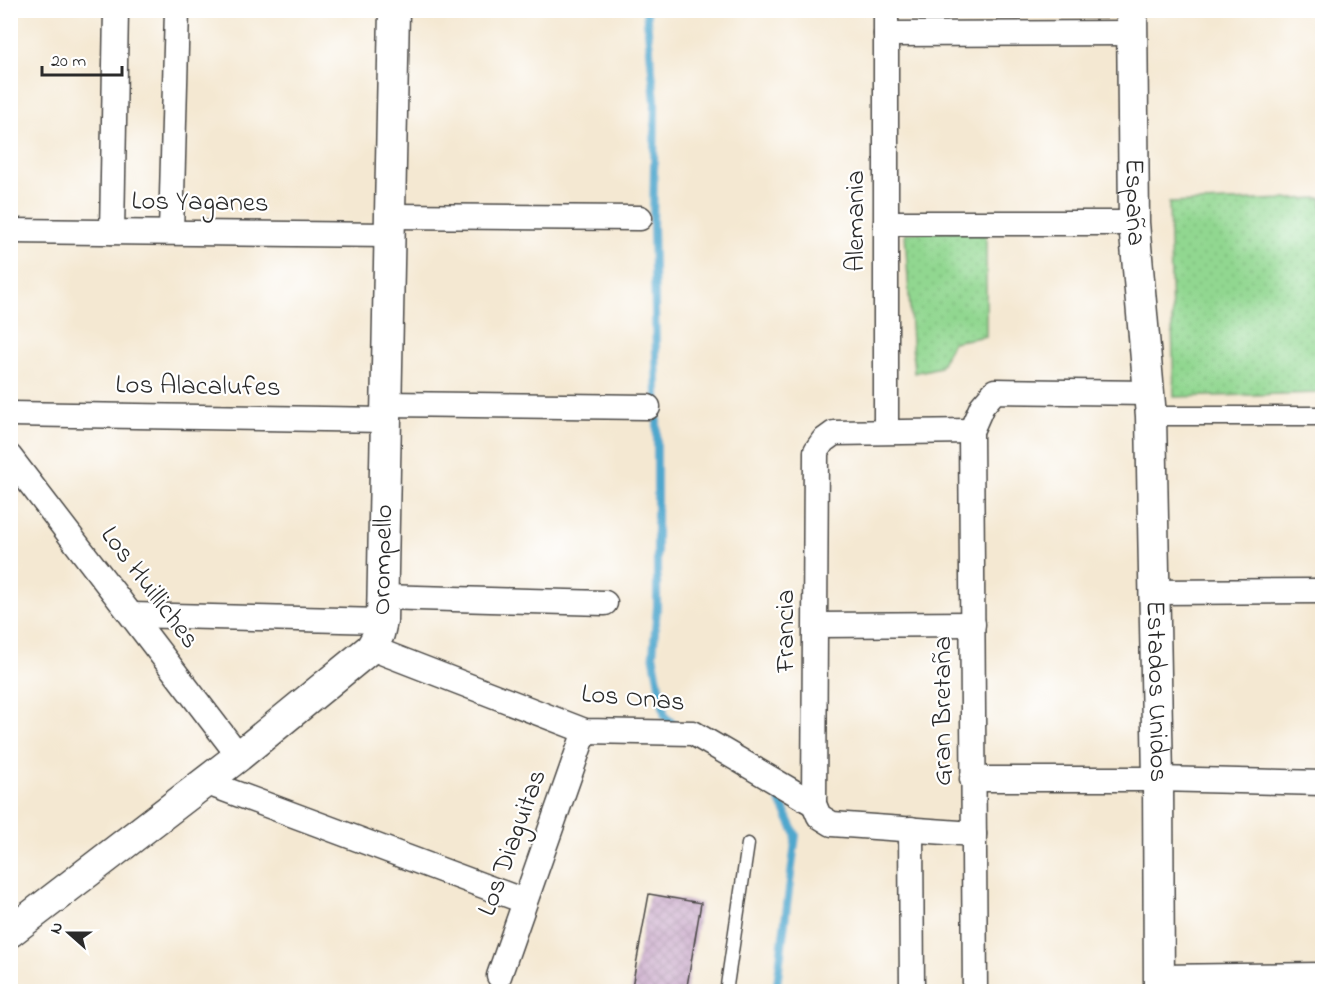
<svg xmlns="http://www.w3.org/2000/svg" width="1333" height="1002" font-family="'Indie Flower',sans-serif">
<defs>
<pattern id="grass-dots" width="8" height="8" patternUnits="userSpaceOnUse" patternTransform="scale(1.5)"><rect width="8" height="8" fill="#91d790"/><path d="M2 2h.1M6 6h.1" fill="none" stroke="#7db97c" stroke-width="1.8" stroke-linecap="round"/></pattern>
<pattern id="building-cross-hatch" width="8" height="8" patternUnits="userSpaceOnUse" patternTransform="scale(1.5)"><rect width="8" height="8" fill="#c39fc3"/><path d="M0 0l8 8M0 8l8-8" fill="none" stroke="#9f829f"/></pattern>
</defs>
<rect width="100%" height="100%" fill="#fff"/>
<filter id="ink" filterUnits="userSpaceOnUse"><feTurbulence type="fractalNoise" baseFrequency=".0167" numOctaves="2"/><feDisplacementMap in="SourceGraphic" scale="12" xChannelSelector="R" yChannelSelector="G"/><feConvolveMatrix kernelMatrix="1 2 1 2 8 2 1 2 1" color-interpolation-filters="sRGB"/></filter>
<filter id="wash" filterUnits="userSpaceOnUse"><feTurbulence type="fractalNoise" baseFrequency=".008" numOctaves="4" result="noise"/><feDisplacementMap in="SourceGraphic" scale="24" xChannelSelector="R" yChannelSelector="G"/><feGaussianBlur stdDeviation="1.35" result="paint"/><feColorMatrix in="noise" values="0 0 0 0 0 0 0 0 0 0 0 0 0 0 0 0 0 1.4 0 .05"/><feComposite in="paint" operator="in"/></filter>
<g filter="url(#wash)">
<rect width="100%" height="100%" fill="#f4e8d2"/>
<g fill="url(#grass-dots)" stroke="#5e815e" stroke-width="1.5">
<polygon points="1322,198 1322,393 1174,397 1169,203"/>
<polygon points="986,229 986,336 953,342 940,367 914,373 905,233"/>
</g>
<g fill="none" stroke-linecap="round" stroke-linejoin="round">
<g stroke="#50a7cd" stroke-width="8">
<polyline points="646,10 655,101 653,226 657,396 657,607 653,654 665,717 679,728"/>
<polyline points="774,788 796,835 776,992"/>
</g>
</g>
<g id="blocks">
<polygon fill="url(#building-cross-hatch)" points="649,894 701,903 686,992 631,992"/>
</g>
</g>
<g filter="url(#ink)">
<use href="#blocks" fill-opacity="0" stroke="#494744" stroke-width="1.5"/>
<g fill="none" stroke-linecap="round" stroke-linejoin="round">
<g stroke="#494744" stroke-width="15">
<polyline id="service" points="726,992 748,844"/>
</g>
<g stroke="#494744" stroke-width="21">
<polyline id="pedestrian" points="1151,416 1322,416"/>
</g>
<g stroke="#494744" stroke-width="27">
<g id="minor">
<polyline points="886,10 886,431"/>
<polyline points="886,34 1131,33"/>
<polyline points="389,216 640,218"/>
<polyline points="886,223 1134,223"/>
<polyline points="10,231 389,235"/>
<polyline points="112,232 116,10"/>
<polyline points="171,232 177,10"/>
<polyline points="385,404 648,407"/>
<polyline points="10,414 385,420"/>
<polyline points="971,431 834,433 823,441 816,451 814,804 819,816 832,824 974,834"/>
<polyline points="10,457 239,756"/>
<polyline points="1154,592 1322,591"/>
<polyline points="381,597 605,603"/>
<polyline points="132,615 382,621"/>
<polyline points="816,625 973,624"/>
<polyline points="371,648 585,731 693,733 814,804"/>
<polyline points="972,779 1158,779 1322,783"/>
<polyline points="205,782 524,901"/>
<polyline points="911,829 912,992"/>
<polyline points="499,976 585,731"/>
<polyline points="1159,977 1322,975"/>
<polyline points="975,992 971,431 982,406 995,391 1149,393"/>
</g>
</g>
<g stroke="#494744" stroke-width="33">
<g id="tertiary">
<path id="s1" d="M1132,10l2,213 17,193 7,363 1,213"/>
<path id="s2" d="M10,932l229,-176 132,-108 8,-14 3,-13 12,-611"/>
</g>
</g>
<use href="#service" stroke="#fff" stroke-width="12"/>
<use href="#pedestrian" stroke="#fff" stroke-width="18"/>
<use href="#minor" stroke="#fff" stroke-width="24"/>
<use href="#tertiary" stroke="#fff" stroke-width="30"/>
</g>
</g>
<g text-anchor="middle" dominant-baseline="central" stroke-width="4.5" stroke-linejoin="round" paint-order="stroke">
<g font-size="27" fill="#2b2b2b" stroke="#fff">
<text stroke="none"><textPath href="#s1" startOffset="192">España</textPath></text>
<text transform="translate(200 203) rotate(1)">Los Yaganes</text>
<text transform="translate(856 221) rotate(-90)">Alemania</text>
<text transform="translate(198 387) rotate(1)">Los Alacalufes</text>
<text stroke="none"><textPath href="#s2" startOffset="550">Orompello</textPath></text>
<text transform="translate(149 588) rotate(53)">Los Huilliches</text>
<text transform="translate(786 631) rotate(-90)">Francia</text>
<text stroke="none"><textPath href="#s1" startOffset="682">Estados Unidos</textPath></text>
<text transform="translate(633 699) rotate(5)">Los Onas</text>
<text transform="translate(943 711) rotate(-90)">Gran Bretaña</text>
<text transform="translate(513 843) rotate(-70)">Los Diaguitas</text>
</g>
</g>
<rect width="1333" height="1002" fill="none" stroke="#fff" stroke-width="36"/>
<g transform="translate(69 933) rotate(291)" stroke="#ffffff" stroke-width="4.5" paint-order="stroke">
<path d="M0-4.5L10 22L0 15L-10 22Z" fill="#2b2b2b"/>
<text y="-9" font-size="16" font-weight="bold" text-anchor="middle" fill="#2b2b2b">N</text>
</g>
<path d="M42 66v9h80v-9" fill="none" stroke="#2b2b2b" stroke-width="3"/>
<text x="51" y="66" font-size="18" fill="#2b2b2b" stroke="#ffffff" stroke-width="4.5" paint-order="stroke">20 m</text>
</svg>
